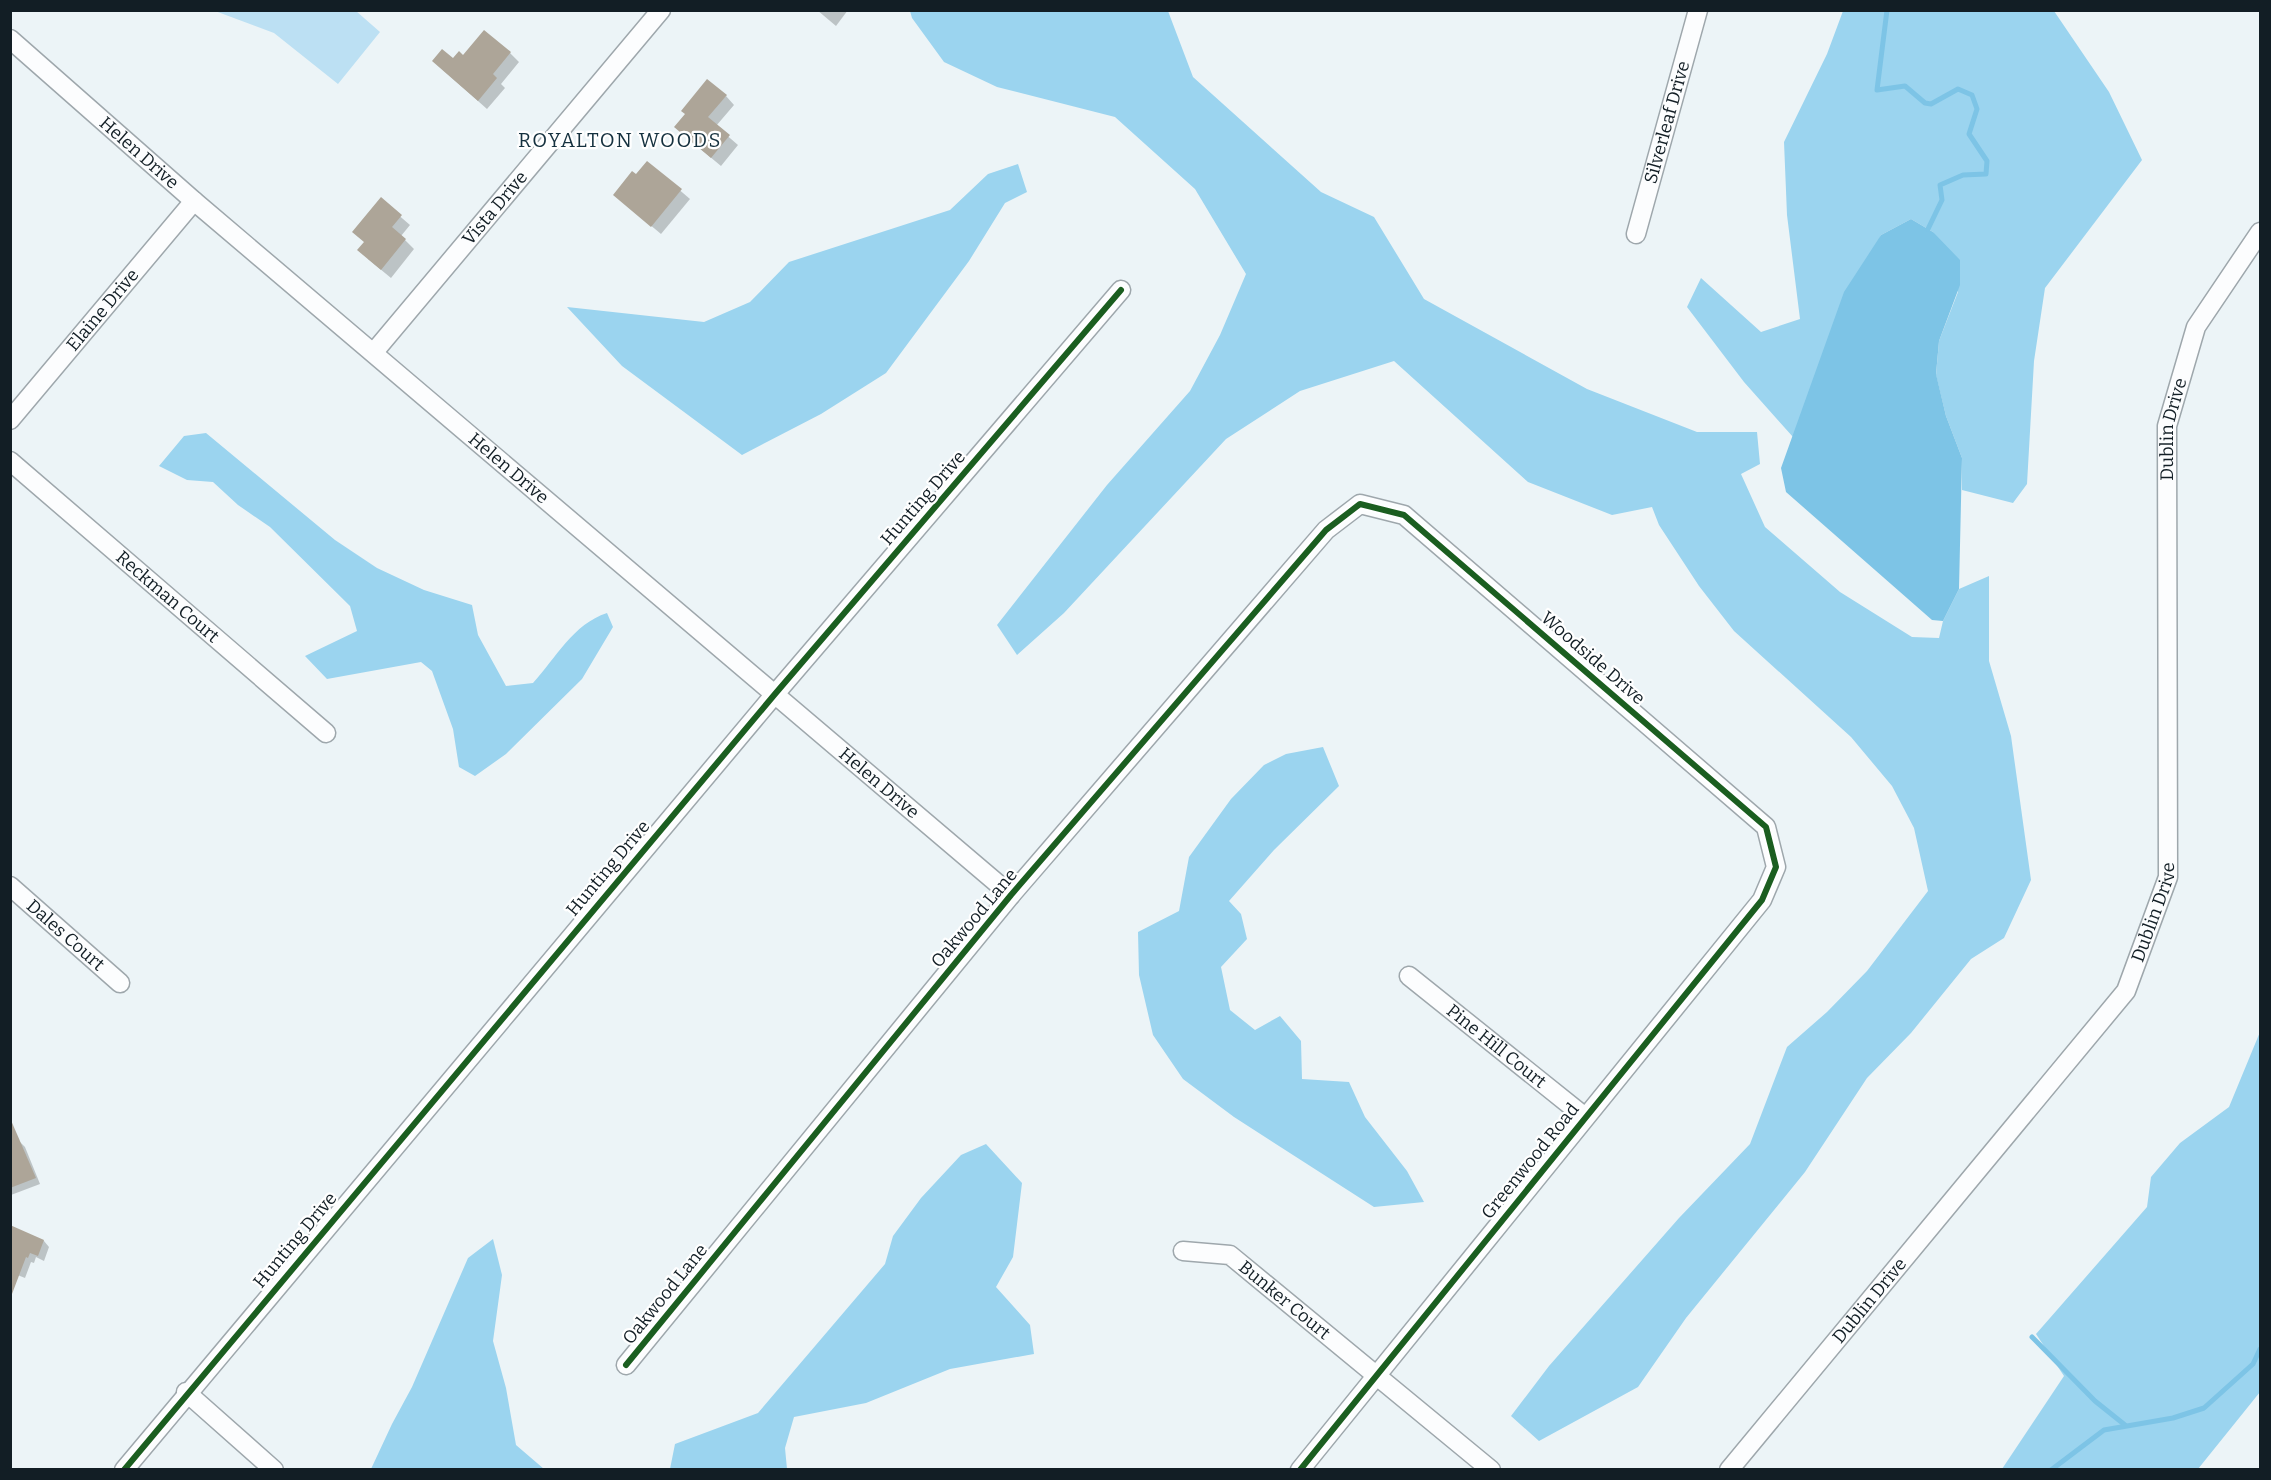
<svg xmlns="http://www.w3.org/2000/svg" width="2271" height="1480" font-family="Bitter,serif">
<rect width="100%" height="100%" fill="#ecf4f7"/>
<polygon fill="#bce0f3" points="215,11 356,11 380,32 338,84 274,33"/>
<g fill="#9bd4ef">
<polygon points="910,11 1168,11 1193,77 1321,192 1374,217 1424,299 1587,389 1697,432 1757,432 1760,464 1741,474 1765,527 1840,592 1912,637 1939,638 1943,621 1959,589 1989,576 1989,661 2011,736 2031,880 2004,938 1971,959 1911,1033 1867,1078 1805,1172 1686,1318 1638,1387 1539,1441 1511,1416 1549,1366 1679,1218 1750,1144 1787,1047 1827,1012 1867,971 1928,891 1914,828 1892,786 1851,737 1734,631 1699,586 1659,525 1652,507 1612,515 1528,482 1394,361 1300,391 1226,439 1064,613 1017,655 997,625 1107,485 1190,391 1220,335 1246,274 1195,189 1115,117 997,87 944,62 912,18"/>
<polygon points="1843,11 2054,11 2109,92 2142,160 2045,288 2034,361 2027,484 2013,503 1962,490 1962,458 1946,416 1936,375 1939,341 1958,292 1933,232 1911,219 1881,235 1793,437 1744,382 1687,307 1701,278 1761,332 1800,319 1787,215 1784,142 1827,54"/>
<polygon points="1018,164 1027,192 1005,203 969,261 886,373 821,414 742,455 622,366 567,307 704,322 750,302 789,262 950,210 988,174"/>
<path d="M206,433l129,107 42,28 47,22 48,15 6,30 28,51 27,-3c23,-25 40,-59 74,-70l6,14 -31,52 -76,75 -31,22 -16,-9 -6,-38 -21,-58 -11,-9 -94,17 -22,-23 52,-25 -7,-25 -80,-79 -32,-22 -25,-23 -26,-2 -28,-14 25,-30z"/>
<polygon points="1323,747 1339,786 1274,850 1229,901 1241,914 1247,939 1221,967 1230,1010 1255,1030 1280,1016 1301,1041 1302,1079 1349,1082 1365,1117 1407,1171 1424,1202 1374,1207 1234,1117 1183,1079 1153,1035 1139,975 1138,932 1179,911 1189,857 1231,799 1264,765 1286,754"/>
<polygon points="2260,1032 2260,1392 2198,1469 2002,1469 2064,1376 2036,1334 2147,1207 2151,1177 2180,1143 2229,1107"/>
<polygon points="986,1144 1022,1183 1013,1257 996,1287 1030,1325 1034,1354 950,1369 866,1403 794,1417 785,1448 787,1469 670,1469 675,1444 758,1413 885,1264 893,1236 921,1198 961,1155"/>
<polygon points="493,1239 502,1275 493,1341 506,1388 516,1445 544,1469 371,1469 392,1424 412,1387 468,1258"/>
</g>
<polygon fill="#7dc4e6" points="1911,219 1933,232 1960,260 1960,285 1939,341 1936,374 1946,416 1962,458 1959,589 1943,621 1932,620 1786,492 1781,468 1844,292 1881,235"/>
<g fill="#0003">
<polygon points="817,10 848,10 836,26"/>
<polygon points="510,53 519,62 501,84 505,88 487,109 443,70 453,60 464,57"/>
<polygon points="726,96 734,105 716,126 738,145 721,166 685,136"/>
<polygon points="648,163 690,199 661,234 624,203 636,177"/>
<polygon points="381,200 410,225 401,236 414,249 391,278 368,259 365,243"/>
<polygon points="19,1141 25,1147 40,1184 11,1195 10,1144"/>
<polygon points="13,1228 44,1241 49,1247 44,1261 36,1257 34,1263 31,1262 25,1278 10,1272 10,1234"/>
</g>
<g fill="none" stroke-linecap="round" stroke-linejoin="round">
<g stroke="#7dc4e6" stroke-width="5">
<polyline points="1887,10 1877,90 1905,86 1925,103 1931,104 1958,89 1972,95 1977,109 1969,134 1987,161 1986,174 1963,175 1940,185 1942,200 1928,229"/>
<polyline points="2032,1337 2095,1401 2125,1425"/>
<polyline points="2051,1470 2104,1430 2173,1418 2204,1408 2253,1364 2260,1349"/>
</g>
</g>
<g fill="#ada598">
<polygon points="484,30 511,52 493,74 497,78 478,101 432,61 442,49 453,58 459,51 463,55"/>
<polygon points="707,79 727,95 708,117 730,135 711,158 674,127 685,114 681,111"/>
<polygon points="647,161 682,189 651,227 613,195 632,171 636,174"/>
<polygon points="381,197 402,215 392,227 406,239 381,270 357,250 364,242 352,232"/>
<polygon points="10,1118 36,1178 10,1188"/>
<polygon points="10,1225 44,1240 38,1256 30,1253 28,1258 26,1257 12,1294"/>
</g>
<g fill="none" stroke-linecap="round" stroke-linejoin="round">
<g stroke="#9ea7ac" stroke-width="21">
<g id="street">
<path id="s1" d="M10,39l184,162 817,694"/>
<path id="s2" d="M1636,234l62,-224"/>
<path id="s3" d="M374,352l287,-342"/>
<path id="s4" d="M10,420l184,-219"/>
<path id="s5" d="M10,461l316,272"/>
<path id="s6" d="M10,886l110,97"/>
<path id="s7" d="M1409,976l176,141"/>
<path id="s8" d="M1183,1251l47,4 261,215"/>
<polyline points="626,1365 1011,895 1326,530 1360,504 1404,515 1766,827 1776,867 1762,900 1300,1470"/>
<polyline points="186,1392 274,1470"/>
<polyline points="124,1470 775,694 1121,290"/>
<path id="s9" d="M1729,1470l397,-479 42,-114 -1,-451 29,-99 64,-95"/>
</g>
</g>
<use href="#street" stroke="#fcfdfe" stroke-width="18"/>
<g stroke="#fff" stroke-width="10">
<g id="cycleway">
<polyline points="626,1365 1011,895 1326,530 1360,504 1404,515 1766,827 1776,867 1762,900 1300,1470"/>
<polyline points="124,1470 775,694 1121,290"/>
</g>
</g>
<use href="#cycleway" stroke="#1b5e20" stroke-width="6"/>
</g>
<g text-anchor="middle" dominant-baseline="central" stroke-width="4.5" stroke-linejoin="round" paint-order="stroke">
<g font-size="18" fill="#121e25" stroke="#fff">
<text stroke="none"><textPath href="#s2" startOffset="116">Silverleaf Drive</textPath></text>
<text stroke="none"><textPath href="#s1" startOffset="172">Helen Drive</textPath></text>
<text stroke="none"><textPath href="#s3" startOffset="188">Vista Drive</textPath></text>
<text stroke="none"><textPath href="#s4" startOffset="144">Elaine Drive</textPath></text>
<text stroke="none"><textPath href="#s9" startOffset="1192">Dublin Drive</textPath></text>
<text stroke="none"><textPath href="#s1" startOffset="658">Helen Drive</textPath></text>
<text transform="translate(923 498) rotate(-49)">Hunting Drive</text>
<text stroke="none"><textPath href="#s5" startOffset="208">Reckman Court</textPath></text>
<text transform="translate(1593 658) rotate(41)">Woodside Drive</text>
<text stroke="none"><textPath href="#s1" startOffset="1144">Helen Drive</textPath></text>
<text transform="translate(608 868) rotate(-50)">Hunting Drive</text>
<text stroke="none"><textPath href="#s9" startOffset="706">Dublin Drive</textPath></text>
<text transform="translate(974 918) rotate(-50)">Oakwood Lane</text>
<text stroke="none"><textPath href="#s6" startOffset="74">Dales Court</textPath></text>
<text stroke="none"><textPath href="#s7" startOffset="112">Pine Hill Court</textPath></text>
<text transform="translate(1530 1161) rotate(-51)">Greenwood Road</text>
<text transform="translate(295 1240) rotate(-50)">Hunting Drive</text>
<text transform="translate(665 1294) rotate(-51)">Oakwood Lane</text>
<text stroke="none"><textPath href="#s8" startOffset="118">Bunker Court</textPath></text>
<text stroke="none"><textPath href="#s9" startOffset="220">Dublin Drive</textPath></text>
</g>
<g font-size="20" letter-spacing="1.5" fill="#15313f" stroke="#fff">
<text x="620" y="140">ROYALTON WOODS</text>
</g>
</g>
<rect width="2271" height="1480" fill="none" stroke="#121e25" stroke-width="24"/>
</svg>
